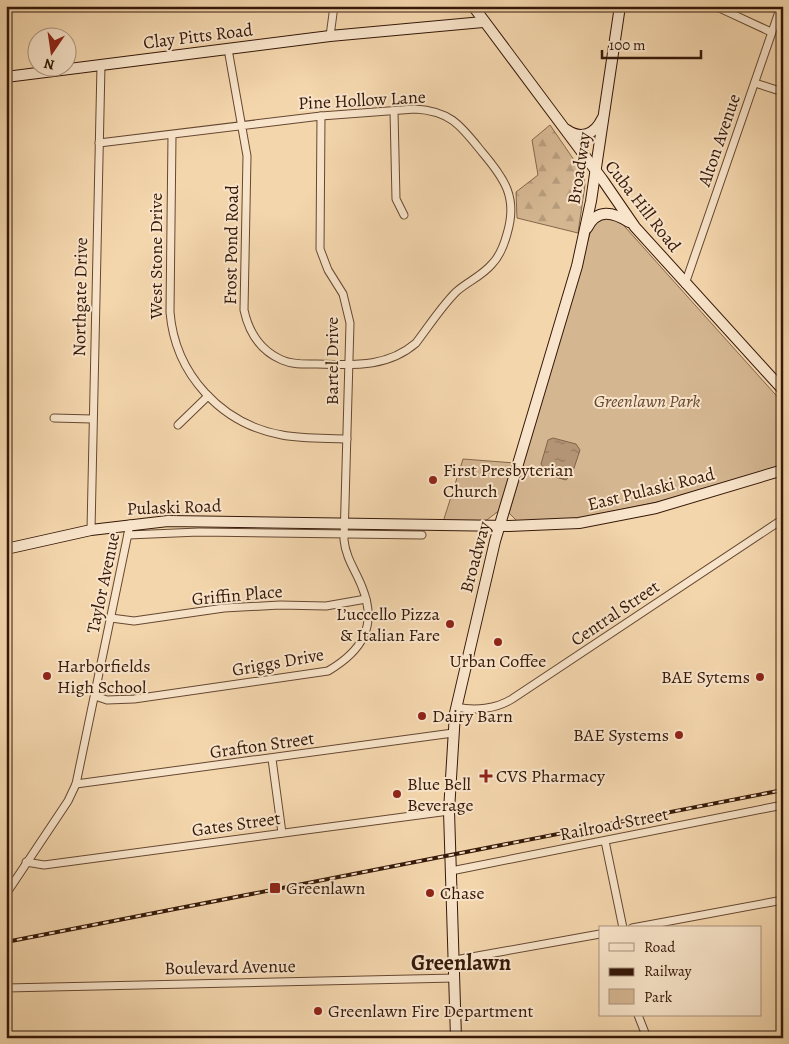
<svg xmlns="http://www.w3.org/2000/svg" width="789" height="1044" font-family="Alegreya,serif">
<defs>
<pattern id="forest-firs" width="22" height="20" patternUnits="userSpaceOnUse" patternTransform="scale(1.25)"><rect width="22" height="20" fill="#d4b691"/><path d="M5 1l3.5 6h-7zM16 11l3.5 6h-7z" fill="#b79c7c"/></pattern>
<pattern id="water-ripples" width="26" height="14" patternUnits="userSpaceOnUse" patternTransform="scale(1.25)"><rect width="26" height="14" fill="#b39575"/><path d="M2 4q2-2 4 0t4 0M15 11q2-2 4 0t4 0" fill="none" stroke="#92795e"/></pattern>
</defs>
<rect width="100%" height="100%" fill="#f4d6ad"/>
<filter id="stains"><feTurbulence type="fractalNoise" baseFrequency=".004" numOctaves="4"/><feColorMatrix values="0 0 0 0 .2 0 0 0 0 .09 0 0 0 0 .02 0 0 0 .5 -.17"/></filter>
<radialGradient id="worn" r=".72"><stop offset=".6" stop-color="#630" stop-opacity="0"/><stop offset="1" stop-color="#630" stop-opacity=".3"/></radialGradient>
<polygon fill="url(#forest-firs)" stroke="#84674c" points="550,125 583,173 585,185 578,233 517,218 516,192 538,175 532,140"/>
<g fill="#d4b691" stroke="#84674c">
<polygon points="597,218 617,218 783,403 783,465 658,502 579,518 518,522 509,513 593,223"/>
<polygon points="463,459 515,463 501,509 483,523 443,522"/>
</g>
<polygon fill="url(#water-ripples)" stroke="#816349" points="553,438 576,444 580,450 572,474 566,480 548,475 541,464 548,440"/>
<g fill="none" stroke-linecap="round" stroke-linejoin="round">
<g stroke="#654831" stroke-width="9">
<g id="street">
<polyline points="715,6 771,32"/>
<polyline points="330,36 334,6"/>
<polyline points="755,83 783,92"/>
<polyline points="394,111 396,199 404,215"/>
<path d="M172,135l-2,177c5,62 51,112 112,123 21,4 44,3 65,4"/>
<path d="M99,143l222,-27 94,-7c36,2 46,17 67,43 23,27 36,46 25,82 -3,11 -7,22 -15,30 -10,12 -25,18 -36,28 -15,15 -27,34 -40,51 -29,25 -63,22 -99,21 -11,0 -24,1 -35,-4 -21,-9 -33,-27 -38,-50l3,-154 -19,-107"/>
<polyline points="685,284 781,6"/>
<polyline points="54,418 92,419"/>
<polyline points="178,425 208,396"/>
<polyline points="91,530 101,65"/>
<polyline points="128,535 199,532 422,535"/>
<polyline points="111,618 134,621 224,608 280,605 326,606 366,599"/>
<path d="M95,696l12,4 27,-1 194,-28c34,-20 50,-45 34,-84 -6,-16 -16,-28 -18,-47l6,-217 -7,-29 -15,-24 -8,-21 1,-133"/>
<path d="M456,707c19,4 40,2 56,-8l271,-180"/>
<polyline points="272,759 282,833"/>
<polyline points="76,784 453,733"/>
<polyline points="605,841 623,928"/>
<polyline points="26,862 44,865 449,811"/>
<polyline points="451,871 783,805"/>
<polyline points="6,894 68,801 76,784 130,524"/>
<polyline points="632,928 783,900"/>
<polyline points="455,960 600,934"/>
<polyline points="6,988 455,978"/>
<polyline points="638,1015 647,1038"/>
</g>
</g>
<g stroke="#351808" stroke-width="12">
<g id="secondary">
<polyline points="473,6 602,179 635,227 783,390"/>
<polyline points="6,77 330,36 483,22"/>
<path d="M567,130c14,10 28,4 35,-11"/>
<path d="M587,228c10,-20 26,-16 42,-6"/>
<polyline points="6,549 91,530 168,521 509,526 579,523 656,508 783,470"/>
<polyline points="456,1038 449,811 455,713 495,541 577,266 591,201 620,6"/>
</g>
</g>
<use href="#street" stroke="#f8e4ca" stroke-width="7"/>
<use href="#secondary" stroke="#f8e4ca" stroke-width="10"/>
<g stroke="#351808" stroke-width="4">
<polyline id="rail" points="6,942 783,790"/>
</g>
<use href="#rail" stroke="#f8e4ca" stroke-width="2" stroke-dasharray="5.5" stroke-linecap="butt"/>
</g>
<g fill="#8f2418" stroke="#f8e4ca" stroke-width="2">
<circle cx="433" cy="480" r="5"/>
<circle cx="450" cy="624" r="5"/>
<circle cx="498" cy="642" r="5"/>
<circle cx="47" cy="676" r="5"/>
<circle cx="760" cy="677" r="5"/>
<circle cx="422" cy="716" r="5"/>
<circle cx="679" cy="735" r="5"/>
<path d="M483.5 768.5h5v5h5v5h-5v5h-5v-5h-5v-5h5z"/>
<circle cx="397" cy="794" r="5"/>
<rect x="269" y="882" width="12" height="12" rx="2.5"/>
<circle cx="430" cy="893" r="5"/>
<circle cx="318" cy="1011" r="5"/>
</g>
<g text-anchor="middle" dominant-baseline="central" stroke-width="4" stroke-linejoin="round" paint-order="stroke">
<g font-size="18" fill="#351808" stroke="#f8e4ca">
<text transform="translate(198 36) rotate(-7)">Clay Pitts Road</text>
<text transform="translate(362 100) rotate(-3)">Pine Hollow Lane</text>
<text transform="translate(719 140) rotate(-71)">Alton Avenue</text>
<text transform="translate(579 168) rotate(-81)">Broadway</text>
<text transform="translate(643 206) rotate(52)">Cuba Hill Road</text>
<text transform="translate(231 245) rotate(-89)">Frost Pond Road</text>
<text transform="translate(156 256) rotate(-90)">West Stone Drive</text>
<text transform="translate(80 297) rotate(-89)">Northgate Drive</text>
<text transform="translate(332 361) rotate(-90)">Bartel Drive</text>
<text transform="translate(651 489) rotate(-14)">East Pulaski Road</text>
<text transform="translate(174 507) rotate(-2)">Pulaski Road</text>
<text transform="translate(475 557) rotate(-75)">Broadway</text>
<text transform="translate(103 583) rotate(-78)">Taylor Avenue</text>
<text transform="translate(237 595) rotate(-5)">Griffin Place</text>
<text transform="translate(615 613) rotate(-34)">Central Street</text>
<text transform="translate(278 662) rotate(-10)">Griggs Drive</text>
<text transform="translate(262 745) rotate(-8)">Grafton Street</text>
<text transform="translate(236 824) rotate(-8)">Gates Street</text>
<text transform="translate(614 824) rotate(-11)">Railroad Street</text>
<text transform="translate(230 967) rotate(-1)">Boulevard Avenue</text>
</g>
<g font-size="18" font-style="italic" fill="#654731" stroke="#f8e4ca">
<text x="647" y="401">Greenlawn Park</text>
</g>
<g font-size="18" fill="#351808" stroke="#f8e4ca" text-anchor="start">
<text x="443" y="470">First Presbyterian<tspan x="443" dy="21">Church</tspan></text>
<text x="440" y="614" text-anchor="end">L’uccello Pizza<tspan x="440" dy="21">&amp; Italian Fare</tspan></text>
<text x="498" y="661" text-anchor="middle">Urban Coffee</text>
<text x="57" y="666">Harborfields<tspan x="57" dy="21">High School</tspan></text>
<text x="750" y="677" text-anchor="end">BAE Sytems</text>
<text x="432" y="716">Dairy Barn</text>
<text x="669" y="735" text-anchor="end">BAE Systems</text>
<text x="496" y="776">CVS Pharmacy</text>
<text x="407" y="784">Blue Bell<tspan x="407" dy="21">Beverage</tspan></text>
<text x="286" y="888">Greenlawn</text>
<text x="440" y="893">Chase</text>
<text x="328" y="1011">Greenlawn Fire Department</text>
</g>
<g font-size="22" font-weight="bold" fill="#351808" stroke="#f8e4ca">
<text x="461" y="963">Greenlawn</text>
</g>
</g>
<rect width="789" height="1044" fill="none" stroke="#f4d6ad" stroke-width="25"/>
<rect x="8" y="8" width="774" height="1029" fill="none" stroke="#351808" stroke-width="2.5"/>
<rect x="12" y="12" width="764" height="1019" fill="none" stroke="#351808"/>
<rect x="599" y="926" width="162" height="90" fill="#f8e4ca" stroke="#aa927c"/>
<rect x="609" y="943" width="25" height="8" fill="#f8e4ca" stroke="#aa927c"/>
<text x="644" y="952" font-size="15" fill="#351808">Road</text>
<rect x="609" y="968" width="25" height="8" fill="#351808" stroke="#aa927c"/>
<text x="644" y="976" font-size="15" fill="#351808">Railway</text>
<rect x="609" y="989" width="25" height="15" fill="#d4b691" stroke="#aa927c"/>
<text x="644" y="1002" font-size="15" fill="#351808">Park</text>
<g transform="translate(52 52) rotate(193)"><circle r="24" fill="#f8e4ca" stroke="#aa927c"/>
<path d="M0-4L9 19L0 12L-9 19Z" fill="#8f2418"/>
<text y="-8" font-size="14" font-weight="bold" text-anchor="middle" fill="#351808">N</text>
</g>
<path d="M602 50v8h99v-8" fill="none" stroke="#351808" stroke-width="2.5"/>
<text x="609" y="50" font-size="15" fill="#351808" stroke="#f8e4ca" stroke-width="4" paint-order="stroke">100 m</text>
<rect width="100%" height="100%" filter="url(#stains)"/>
<rect width="100%" height="100%" fill="url(#worn)"/>
</svg>
